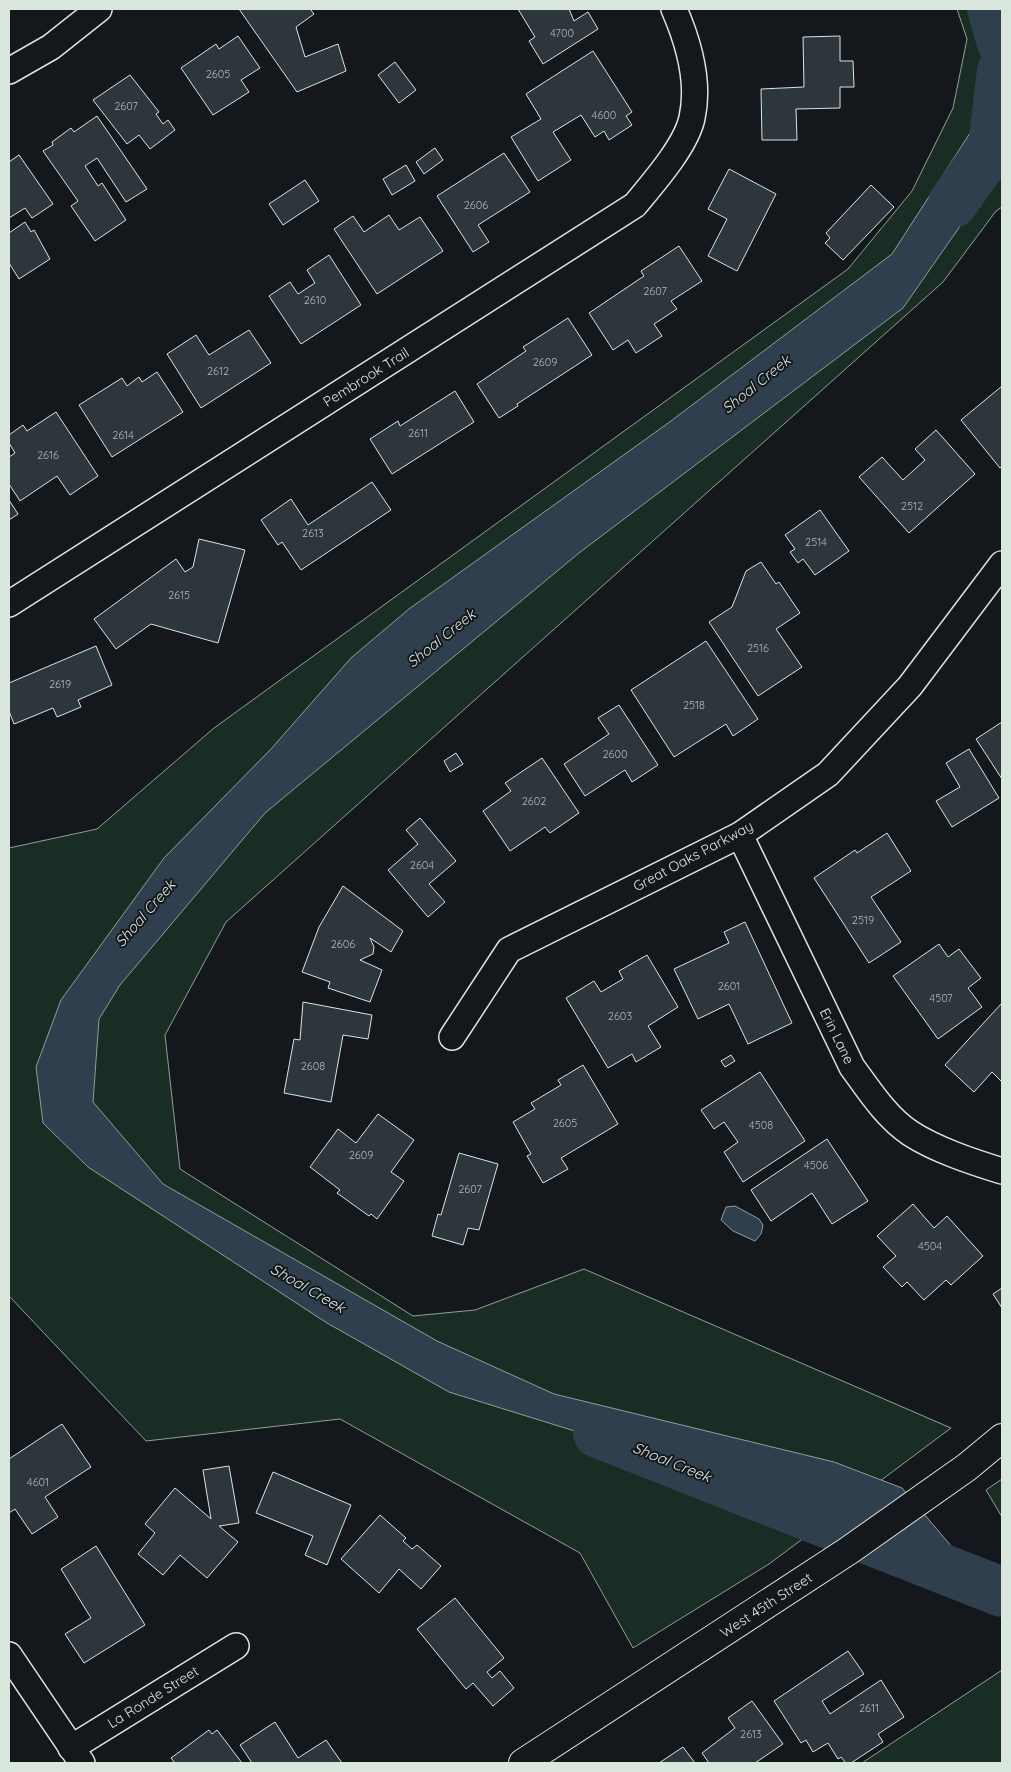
<svg xmlns="http://www.w3.org/2000/svg" width="1011" height="1772" font-family="Quicksand,sans-serif">
<rect width="100%" height="100%" fill="#14181c"/>
<g fill="#1a2d24" stroke="#939e99">
<polygon points="957,9 1002,9 1002,207 996,211 943,282 226,922 165,1035 180,1169 413,1316 475,1310 584,1269 951,1428 769,1564 633,1648 580,1553 340,1419 146,1441 9,1296 9,848 97,829 214,728 848,269 912,191 953,108 967,39"/>
<polygon points="1002,1479 1002,1517 986,1490"/>
<polygon points="1002,1670 1002,1763 862,1763"/>
</g>
<g fill="#2f3f4d" stroke="#939e99">
<polygon points="972,130 1002,155 1002,166 903,308 579,553 265,813 120,985 99,1019 93,1102 163,1184 437,1341 554,1394 834,1462 902,1488 957,1553 1002,1574 1002,1604 826,1509 449,1392 327,1323 88,1167 43,1123 36,1067 61,1000 164,858 271,749 351,658 409,609 671,421 892,254"/>
<polygon points="735,1206 759,1219 763,1225 761,1234 755,1241 733,1231 721,1220 726,1207"/>
</g>
<g fill="none" stroke-linecap="round" stroke-linejoin="round">
<g stroke="#2f3f4d" stroke-width="50">
<polyline points="992,9 1002,43"/>
<polyline points="953,203 993,146 1002,71"/>
<polyline points="598,1433 1002,1592"/>
</g>
</g>
<g fill="#2c363c" stroke="#d8e6dc">
<polygon points="239,9 310,9 314,14 296,27 305,57 338,44 346,71 297,92"/>
<polygon points="518,9 569,9 574,21 588,12 598,29 543,64 529,41 535,37"/>
<polygon points="238,36 260,68 241,80 249,92 213,115 181,68 216,44 219,49"/>
<polygon points="840,36 840,61 853,61 854,87 840,87 840,108 796,109 797,140 762,140 761,89 804,87 803,37"/>
<polygon points="593,51 632,112 626,116 632,125 609,140 604,131 595,137 581,115 553,132 571,160 538,181 511,137 541,119 526,94"/>
<polygon points="395,62 416,90 399,103 378,75"/>
<polygon points="130,75 159,112 156,114 163,124 168,120 175,130 150,149 139,135 127,144 93,100"/>
<polygon points="97,116 147,189 126,202 97,158 85,166 98,186 102,183 126,220 95,241 71,206 78,201 43,151 53,145 52,142 71,128 74,132"/>
<polygon points="435,148 443,160 424,174 416,162"/>
<polygon points="504,153 530,192 478,225 489,242 473,252 437,196"/>
<polygon points="19,155 53,204 32,218 25,208 9,218 9,162"/>
<polygon points="406,165 415,181 392,195 383,179"/>
<polygon points="729,169 776,194 737,271 708,256 727,219 708,209"/>
<polygon points="305,180 319,201 283,225 269,204"/>
<polygon points="871,185 894,207 843,260 825,243 830,238 826,233"/>
<polygon points="389,215 399,230 420,217 443,251 377,294 334,229 353,216 364,232"/>
<polygon points="25,222 31,232 34,230 50,259 19,279 9,263 9,233"/>
<polygon points="679,246 702,281 671,301 677,309 654,324 662,336 636,353 628,340 613,350 589,313 644,276 641,271"/>
<polygon points="329,255 361,305 301,344 269,296 290,282 298,294 315,283 307,270"/>
<polygon points="568,318 592,355 517,404 518,406 499,418 477,384 526,351 523,347"/>
<polygon points="249,330 271,363 201,408 167,354 196,335 209,355"/>
<polygon points="157,372 183,412 112,457 79,405 122,378 127,386 139,377 142,382"/>
<polygon points="1002,386 1002,466 1000,468 961,420"/>
<polygon points="455,391 474,422 392,474 370,439 398,421 400,426"/>
<polygon points="56,412 98,476 70,495 57,476 20,501 9,484 9,457 15,453 9,443 9,435 23,425 27,431"/>
<polygon points="936,430 975,474 909,533 859,477 882,457 903,480 925,460 915,449"/>
<polygon points="372,482 391,510 301,570 282,542 278,545 261,520 291,499 308,525"/>
<polygon points="9,500 18,514 9,520"/>
<polygon points="820,510 849,551 815,575 803,559 798,563 790,552 795,549 785,535"/>
<polygon points="199,539 245,550 218,643 151,624 116,649 94,619 176,559 185,572 193,567"/>
<polygon points="761,562 776,584 779,582 800,613 776,629 802,667 758,696 709,622 732,607 746,571"/>
<polygon points="706,641 758,719 733,736 726,724 674,757 631,690"/>
<polygon points="96,646 112,685 78,700 81,707 57,717 53,708 14,724 9,711 9,683"/>
<polygon points="619,705 658,765 632,782 625,770 585,796 564,764 609,734 598,718"/>
<polygon points="1002,722 1002,779 976,739"/>
<polygon points="969,749 999,798 952,827 936,801 960,787 946,763"/>
<polygon points="456,753 463,764 450,772 444,761"/>
<polygon points="542,758 579,813 550,833 545,827 510,851 483,811 511,791 505,783"/>
<polygon points="420,818 456,861 429,884 445,902 428,917 388,870 418,844 406,830"/>
<polygon points="887,833 911,871 871,897 901,942 869,963 814,878 855,850 857,853"/>
<polygon points="343,886 403,931 391,952 370,938 374,947 373,954 360,960 382,970 370,1002 328,988 330,982 302,972 319,927"/>
<polygon points="745,922 792,1023 748,1044 729,1004 698,1019 674,969 729,943 724,932"/>
<polygon points="939,944 948,957 959,949 981,978 968,988 982,1007 938,1039 893,976"/>
<polygon points="647,955 678,1007 648,1026 661,1047 636,1062 632,1054 608,1068 566,998 594,981 601,992 623,979 619,971"/>
<polygon points="303,1002 372,1015 368,1039 343,1035 331,1102 284,1093 294,1039 300,1040"/>
<polygon points="1002,1003 1002,1082 992,1072 974,1092 945,1065"/>
<polygon points="731,1055 735,1061 725,1067 721,1061"/>
<polygon points="583,1065 618,1124 561,1158 568,1169 543,1183 527,1156 531,1154 513,1122 535,1109 531,1103 561,1085 558,1080"/>
<polygon points="760,1072 805,1141 743,1182 724,1152 738,1142 724,1122 714,1129 701,1110"/>
<polygon points="378,1114 414,1140 391,1172 404,1181 377,1219 371,1214 369,1216 337,1193 340,1190 310,1167 338,1129 356,1143"/>
<polygon points="827,1139 868,1201 832,1224 812,1193 771,1221 751,1190"/>
<polygon points="459,1153 498,1164 479,1230 468,1228 463,1245 432,1236 438,1214 441,1215"/>
<polygon points="913,1204 934,1228 947,1216 983,1256 951,1285 946,1280 924,1300 907,1282 902,1287 883,1267 896,1256 877,1236"/>
<polygon points="1002,1288 1002,1308 993,1294"/>
<polygon points="62,1424 91,1467 45,1497 58,1517 32,1534 15,1509 9,1513 9,1459"/>
<polygon points="229,1466 239,1523 219,1526 238,1542 207,1578 180,1555 163,1575 138,1554 155,1533 145,1524 175,1488 211,1519 203,1470"/>
<polygon points="273,1472 351,1505 327,1565 305,1555 313,1536 256,1513"/>
<polygon points="380,1515 406,1538 403,1541 412,1549 417,1545 441,1566 421,1589 399,1569 379,1593 341,1559"/>
<polygon points="96,1546 145,1625 84,1663 65,1634 91,1618 61,1569"/>
<polygon points="455,1598 504,1658 487,1672 492,1678 500,1671 514,1688 493,1706 473,1683 466,1689 417,1629"/>
<polygon points="848,1651 864,1674 822,1701 830,1714 881,1680 904,1717 878,1734 883,1742 851,1763 846,1763 841,1757 838,1759 828,1743 813,1752 806,1740 801,1743 774,1701"/>
<polygon points="752,1701 783,1744 755,1763 709,1763 702,1753 735,1728 728,1718"/>
<polygon points="275,1722 298,1758 326,1740 342,1763 252,1763 240,1745"/>
<polygon points="209,1730 212,1734 217,1730 242,1763 175,1763 171,1758"/>
<polygon points="683,1747 695,1763 659,1763"/>
</g>
<g fill="none" stroke-linecap="round" stroke-linejoin="round">
<g stroke="#d8e6dc" stroke-width="28">
<g id="street">
<polyline points="9,71 51,47 99,9"/>
<path d="M9,604l626,-399c18,-22 51,-59 57,-87 8,-36 -4,-77 -18,-109"/>
<path d="M740,835l112,232c17,23 34,50 58,66 26,17 63,29 92,38"/>
<polyline points="452,1037 509,950 740,835 828,774 910,686 1002,564"/>
<polyline points="9,1655 82,1763"/>
<polyline points="71,1748 236,1646"/>
</g>
</g>
<g stroke="#d8e6dc" stroke-width="30">
<polyline id="secondary" points="523,1763 848,1551 967,1467 1002,1438"/>
</g>
<use href="#street" stroke="#14181c" stroke-width="25"/>
<use href="#secondary" stroke="#14181c" stroke-width="28"/>
</g>
<g text-anchor="middle" dominant-baseline="central" stroke-width="4" stroke-linejoin="round" paint-order="stroke">
<g font-size="11" fill="#adbab4">
<text x="562" y="33">4700</text>
<text x="218" y="74">2605</text>
<text x="126" y="106">2607</text>
<text x="604" y="115">4600</text>
<text x="476" y="205">2606</text>
<text x="655" y="291">2607</text>
<text x="315" y="300">2610</text>
<text x="545" y="362">2609</text>
<text x="218" y="371">2612</text>
<text x="418" y="433">2611</text>
<text x="123" y="435">2614</text>
<text x="48" y="455">2616</text>
<text x="912" y="506">2512</text>
<text x="313" y="533">2613</text>
<text x="816" y="542">2514</text>
<text x="179" y="595">2615</text>
<text x="758" y="648">2516</text>
<text x="60" y="684">2619</text>
<text x="694" y="705">2518</text>
<text x="615" y="754">2600</text>
<text x="534" y="801">2602</text>
<text x="422" y="865">2604</text>
<text x="863" y="920">2519</text>
<text x="343" y="944">2606</text>
<text x="729" y="986">2601</text>
<text x="941" y="998">4507</text>
<text x="620" y="1016">2603</text>
<text x="313" y="1066">2608</text>
<text x="565" y="1123">2605</text>
<text x="761" y="1125">4508</text>
<text x="361" y="1155">2609</text>
<text x="816" y="1165">4506</text>
<text x="470" y="1189">2607</text>
<text x="930" y="1246">4504</text>
<text x="38" y="1482">4601</text>
<text x="869" y="1708">2611</text>
<text x="751" y="1734">2613</text>
</g>
<g font-size="14" fill="#d8e6dc" stroke="#14181c">
<text transform="translate(366 377) rotate(-32)">Pembrook Trail</text>
<text transform="translate(693 856) rotate(-28)">Great Oaks Parkway</text>
<text transform="translate(837 1036) rotate(64)">Erin Lane</text>
<text transform="translate(766 1605) rotate(-33)">West 45th Street</text>
<text transform="translate(153 1697) rotate(-32)">La Ronde Street</text>
</g>
<g font-size="15" font-style="italic" fill="#d8e6dc" stroke="#14181c">
<text transform="translate(756 384) rotate(-39)">Shoal Creek</text>
<text transform="translate(441 638) rotate(-39)">Shoal Creek</text>
<text transform="translate(145 913) rotate(-49)">Shoal Creek</text>
<text transform="translate(308 1288) rotate(30)">Shoal Creek</text>
<text transform="translate(672 1462) rotate(22)">Shoal Creek</text>
</g>
</g>
<rect width="1011" height="1772" fill="none" stroke="#d8e6dc" stroke-width="20"/>
</svg>
